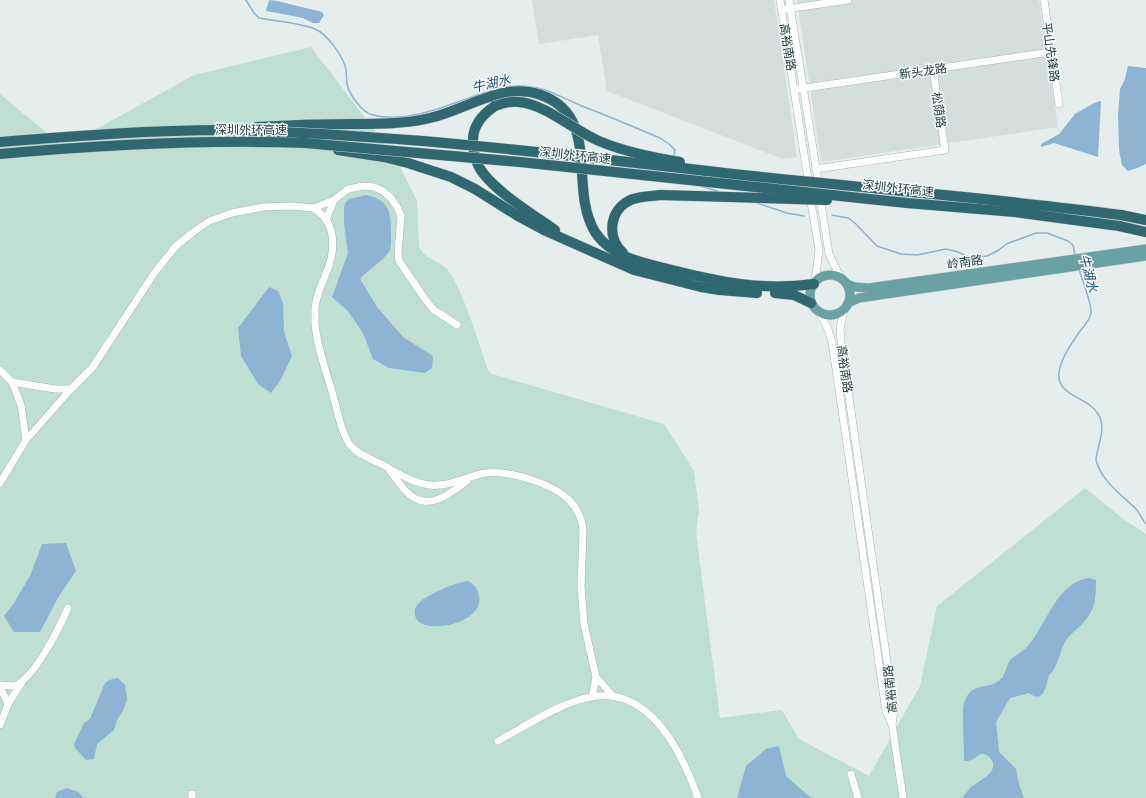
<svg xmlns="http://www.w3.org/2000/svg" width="1146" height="798" font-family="Ubuntu,'Noto Sans SC',sans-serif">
<rect width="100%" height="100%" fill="#e5eeed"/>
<g fill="#d3dedd">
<polygon points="532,0 774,0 797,157 783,159 607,91 598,35 539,44"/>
<polygon points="797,0 1039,0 1058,127 821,162"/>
</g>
<path fill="#bedfd1" d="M311,47l84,110 22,44 2,45c5,15 23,14 31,27 4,5 7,13 10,19 11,25 19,52 28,78l4,4 172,50 30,47 5,40 -3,22 24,185 62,-8 17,29 70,37 51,-90 17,-80 148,-118 37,30 24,16v264h-1146v-704l64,53 130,-72z"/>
<g fill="#8eb4d3">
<polygon points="269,0 277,1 322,12 324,15 319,23 313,23 303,18 288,15 266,11"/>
<polygon points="1128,66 1146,68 1146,164 1137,168 1128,171 1122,165 1119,150 1118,114 1120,89 1125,79"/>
<polygon points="1101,101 1098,157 1054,143 1041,147 1041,144 1059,134 1075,114 1094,103"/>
<path d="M366,195c24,4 25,19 25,40 0,6 1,13 -3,18 -8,10 -20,17 -28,26l17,28 26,30 30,19 -1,12 -7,5 -36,-5 -16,-9 -10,-26 -15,-22 -16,-14 16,-44 -4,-30v-15l1,-5 4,-4z"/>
<polygon points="269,287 278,291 283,303 284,332 292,356 280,381 271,393 258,384 241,356 238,328"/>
<polygon points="66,543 76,571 59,596 40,632 14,632 4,616 14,603 30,576 42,544"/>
<path d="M1089,578l7,2c0,20 -1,32 -16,46 -5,5 -11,9 -15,16 -6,10 -6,24 -16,33 -3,9 -4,30 -20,18l-19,5 -14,24 3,30 17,17 3,15 5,14h-62c3,-3 5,-7 8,-10 8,-7 32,-17 20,-30 -1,-2 -5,-4 -8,-4 -5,1 -7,5 -11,6 -2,1 -5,1 -7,1 0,-15 -1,-30 -1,-46 0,-3 0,-9 1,-12 8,-24 25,-11 38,-25 4,-5 4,-11 7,-16 4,-6 12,-9 17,-14 20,-21 30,-66 63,-70z"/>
<path d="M468,581c5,3 8,5 10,11 9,23 -26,36 -43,34 -7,0 -16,-1 -19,-8 -2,-5 -2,-10 2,-14 7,-9 39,-22 50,-23z"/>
<polygon points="118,678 125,685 127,699 123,711 117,720 114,730 97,744 94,759 86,760 75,748 74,744 84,723 90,719 105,683 109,680"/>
<polygon points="779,746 786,776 811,798 737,798 746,766 766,749"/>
<polygon points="67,788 78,792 84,798 55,798 57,792"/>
</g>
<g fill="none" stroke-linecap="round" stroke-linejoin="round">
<g stroke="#8eb4d3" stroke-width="1.5">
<path d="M246,0l8,13 5,5c15,3 43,5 56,11 12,5 26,25 30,37 2,5 1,12 2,18 2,10 15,29 26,31 37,9 76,-11 111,-22 10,-3 21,-7 32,-7 27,-1 42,10 66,20 26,10 52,21 78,32l9,6 6,6 -1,6"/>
<polyline points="701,186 720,192"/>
<polyline points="754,202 787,213 804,216"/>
<polyline points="832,215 848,218 856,224 877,246 901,254 917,255 946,249 958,252 970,258 987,256 999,250 1006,244 1036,233 1047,233 1068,241 1073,245 1075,256"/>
<path d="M1079,269c3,11 13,35 12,44 -1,7 -7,13 -11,18 -8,12 -19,27 -21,41 -3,25 29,24 39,42 7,11 3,22 0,35 -1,4 -2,8 -2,11 5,21 26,35 40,49 4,4 6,11 10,15"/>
</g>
<g stroke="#a7b6b6" stroke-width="8">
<g id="minor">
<polyline points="780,0 809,186"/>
<polyline points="789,0 819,186"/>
<polyline points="1044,0 1059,104"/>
<polyline points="786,9 848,0"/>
<polyline points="798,89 1051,52"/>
<polyline points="816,169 945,150 933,69"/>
<polyline points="810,196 819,250 817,267 814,284"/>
<polyline points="820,197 829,254 841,279"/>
<path d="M314,208c4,4 10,8 13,13 10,18 6,37 -2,55 -4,10 -9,20 -10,32 0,4 0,10 0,15 2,26 13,53 20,79 3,13 6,28 13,40 1,2 4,5 6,7 8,7 19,11 29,16 15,8 30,18 47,20 20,2 37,-9 56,-12 23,-3 68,11 84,28 8,8 12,19 13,30l-2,56 3,37 12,53 17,19"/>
<polyline points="326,220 334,200"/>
<polyline points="844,310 840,329 841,341 894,710 892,724"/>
<polyline points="819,312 828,329 832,342 886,711 892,724 903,798"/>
<polyline points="0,370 12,382 55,389 71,389 92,368 155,272 176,246 192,233 209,221 232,213 263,207 291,206 314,208 334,200 348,189 364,186 374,187 383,191 391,198 397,207 401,216 398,253 399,261 425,299 434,310 457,325"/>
<polyline points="12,382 21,405 26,440"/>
<path d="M390,471c6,7 12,18 20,24 20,16 41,-2 57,-14"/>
<polyline points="0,483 26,440 71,389"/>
<path d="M0,685c4,0 9,1 13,1 20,-4 47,-60 55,-78"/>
<polyline points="0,687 8,704"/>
<polyline points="592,697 596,677"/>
<polyline points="0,725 8,704 22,682"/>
<path d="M498,741c28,-15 63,-39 93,-44 59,-11 91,56 107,101"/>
<polyline points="851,774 858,798"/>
<polyline points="192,798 192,794"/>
</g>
</g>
<g stroke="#c2caca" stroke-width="10">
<g id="major">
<circle cx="830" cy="295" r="20"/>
<polyline points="847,284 854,287 869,288 1146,249"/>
<polyline points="848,303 859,298 1146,256"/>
</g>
</g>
<g stroke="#c2caca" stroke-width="11">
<g id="highway">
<path d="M495,106c-12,8 -22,19 -22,34 0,10 2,19 6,27 12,22 55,48 76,63"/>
<path d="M257,127c32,-2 64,-3 95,-3 27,0 53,0 78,-6 36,-8 73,-37 111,-23 61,22 27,93 54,137 17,26 49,31 77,38 48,12 92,21 142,14"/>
<polyline points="338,150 384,157 408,163 451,177 475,189 518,216 546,231 634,270 701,287 720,290 757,293"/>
<polyline points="1121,215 1146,220"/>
<polyline points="1119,226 1146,232"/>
<path d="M623,253c-17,-16 -14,-45 10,-54 9,-3 19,-3 28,-4"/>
<polyline points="775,293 794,295 811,303"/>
</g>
</g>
<use href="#minor" stroke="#fff" stroke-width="7"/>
<use href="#major" stroke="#6aa2a4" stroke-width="9"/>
<use href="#highway" stroke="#2f686e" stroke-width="10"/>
<g stroke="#c2caca" stroke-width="11" stroke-linecap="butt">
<g id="highway-bridge">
<path d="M495,106c8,-3 16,-5 24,-4 26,2 56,29 80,39 26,11 53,16 81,21"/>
<path d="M0,142c75,-6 151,-12 226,-12 66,1 131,6 197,11 104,9 207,21 310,33 129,14 259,24 388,41"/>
<path d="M0,154c102,-9 203,-15 305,-11l215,19 387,41 108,9 104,14"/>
<polyline points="661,195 827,200"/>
</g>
</g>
<use href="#highway-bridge" stroke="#2f686e" stroke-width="10"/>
</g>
<g text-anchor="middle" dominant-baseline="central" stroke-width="3" stroke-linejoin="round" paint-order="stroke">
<g font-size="12" fill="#244041" stroke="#f6fbfa">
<text transform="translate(788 47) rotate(81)">高裕南路</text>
<text transform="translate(1051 52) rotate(82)">平山先锋路</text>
<text transform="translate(923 71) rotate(-8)">新头龙路</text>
<text transform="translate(939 110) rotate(82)">松荫路</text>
<text x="251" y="129">深圳外环高速</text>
<text transform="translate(575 155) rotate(6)">深圳外环高速</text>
<text transform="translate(898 188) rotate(6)">深圳外环高速</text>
<text transform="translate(965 262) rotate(-8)">岭南路</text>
<text transform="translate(845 369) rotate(82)">高裕南路</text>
<text transform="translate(890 689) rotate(-96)">高裕南路</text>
</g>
<g font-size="13" font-style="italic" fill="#1c517e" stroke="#f6fbfa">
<text transform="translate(491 83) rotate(-13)">牛湖水</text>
<text transform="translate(1089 273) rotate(75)">牛湖水</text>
</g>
</g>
</svg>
